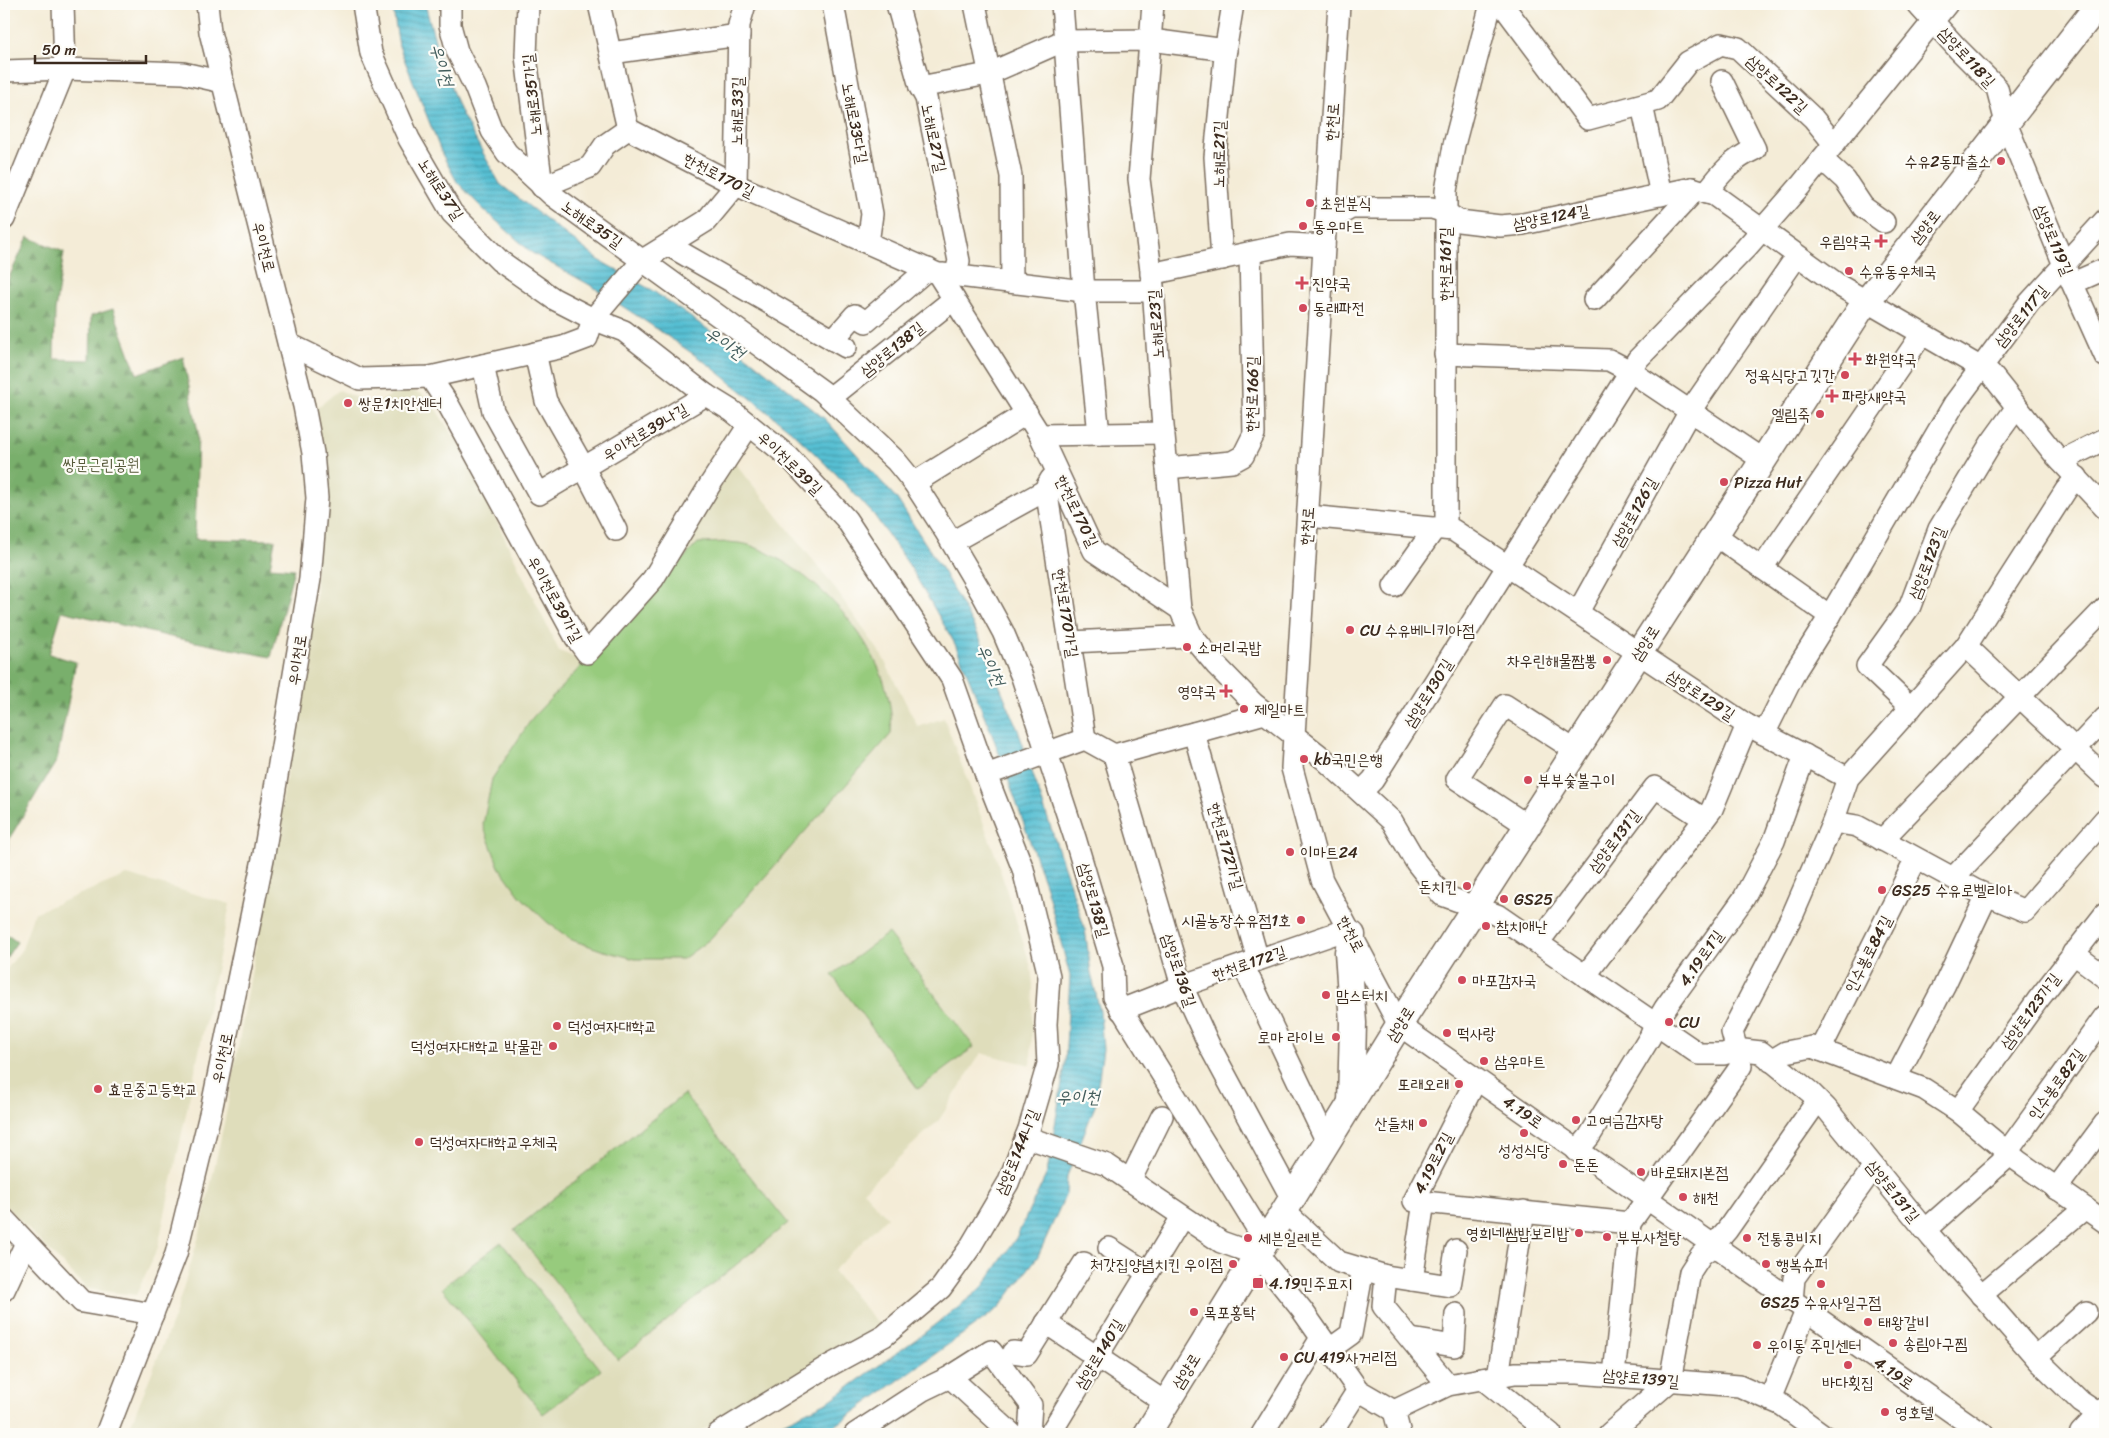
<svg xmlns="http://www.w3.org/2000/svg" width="2109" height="1438" font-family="Sriracha,'Poor Story',sans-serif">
<defs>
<pattern id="grass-tufts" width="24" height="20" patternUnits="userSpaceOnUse" patternTransform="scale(1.25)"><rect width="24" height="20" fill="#97cb7d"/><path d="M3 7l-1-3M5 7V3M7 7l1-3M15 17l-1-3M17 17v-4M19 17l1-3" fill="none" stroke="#83ae6c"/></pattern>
<pattern id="forest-firs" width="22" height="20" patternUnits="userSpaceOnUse" patternTransform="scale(1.25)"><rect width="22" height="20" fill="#79af6c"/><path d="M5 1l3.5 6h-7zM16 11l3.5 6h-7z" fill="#648f58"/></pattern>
<pattern id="water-rules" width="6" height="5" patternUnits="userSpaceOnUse" patternTransform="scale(1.25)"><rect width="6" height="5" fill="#56bfd3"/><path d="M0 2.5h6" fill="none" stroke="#489bab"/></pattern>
</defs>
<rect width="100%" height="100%" fill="#fdfcf7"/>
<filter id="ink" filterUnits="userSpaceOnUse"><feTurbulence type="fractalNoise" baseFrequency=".02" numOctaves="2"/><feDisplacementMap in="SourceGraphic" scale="10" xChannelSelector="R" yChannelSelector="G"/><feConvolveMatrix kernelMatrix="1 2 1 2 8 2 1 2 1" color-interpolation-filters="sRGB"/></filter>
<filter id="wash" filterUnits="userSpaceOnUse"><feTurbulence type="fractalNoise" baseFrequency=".0096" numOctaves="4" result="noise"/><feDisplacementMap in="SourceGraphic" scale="20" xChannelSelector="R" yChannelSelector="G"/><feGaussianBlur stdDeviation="1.12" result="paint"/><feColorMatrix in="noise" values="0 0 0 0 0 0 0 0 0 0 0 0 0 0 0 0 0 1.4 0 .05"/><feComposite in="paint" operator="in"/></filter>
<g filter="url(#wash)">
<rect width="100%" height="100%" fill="#f4ecd7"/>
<g fill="#dfddbb">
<polygon points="339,390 375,405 394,393 410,391 422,394 433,405 462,449 559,651 584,661 732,459 829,580 881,654 918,727 944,718 995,854 1031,967 1033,985 1031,1065 981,1053 939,1120 863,1191 887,1217 833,1271 880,1326 845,1349 696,1434 127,1434 175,1315 200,1233 226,1114 299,708 316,596 312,412"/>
<polygon points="127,875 230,904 158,1247 136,1295 87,1289 4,1204 4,973 22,949 34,913"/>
</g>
<g fill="url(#grass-tufts)" stroke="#697a4e">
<polygon points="684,1094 788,1223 618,1360 514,1230"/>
<polygon points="501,1242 601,1370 543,1414 442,1288"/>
</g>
<g fill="url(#forest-firs)" stroke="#5a6c45">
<polygon points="28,237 64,252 55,311 54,359 90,360 91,316 113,309 137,374 183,357 198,432 195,539 275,540 270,567 294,569 271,657 171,637 62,611 49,654 76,662 57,760 9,839 4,896 4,288"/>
<polygon points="4,926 6,934 17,942 4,961"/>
</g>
<g fill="#97cb7d" stroke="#697a4e">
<path d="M698,543c16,0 38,-3 54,3 68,26 146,111 139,188l-181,205 -27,20h-48l-34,-9 -29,-10 -25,-18 -27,-26 -21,-29 -16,-42 9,-46 41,-62z"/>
<polygon points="888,933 974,1047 918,1089 832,975"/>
</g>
<polygon fill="url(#water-rules)" stroke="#487478" points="392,4 425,4 439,55 459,109 500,184 599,260 653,291 749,358 825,419 897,499 943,571 979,636 1018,730 1085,929 1091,973 1100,1011 1103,1049 1095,1106 1067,1176 1066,1194 1038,1256 999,1308 824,1434 759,1434 829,1401 919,1337 982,1288 1016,1238 1047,1173 1065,1065 1070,976 1046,887 995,742 955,644 909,565 874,515 836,474 790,430 709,365 651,325 590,285 532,253 482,208 457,182 442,154 399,46"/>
</g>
<g filter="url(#ink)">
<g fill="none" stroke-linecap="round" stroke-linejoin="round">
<g stroke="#7c6e5f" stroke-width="24">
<g id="minor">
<polyline points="363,4 371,53 409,139 452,213 500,261 554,299 593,319 624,331 706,395 732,411 789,457 846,519 952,679 986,775 1023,869 1049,976 1046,1024 1048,1064 1029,1129 1008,1183 969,1249 941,1288 884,1336 825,1368 718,1434"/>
<polyline points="450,4 450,25 457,51 475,87 492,131 507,153 552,195 822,391 896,461 914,483 945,531 984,597 1003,632 1022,677 1075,838 1113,966 1114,997 1265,1241"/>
<polyline points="528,4 526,56 542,187 590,167 605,145 628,129"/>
<polyline points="599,4 628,129 736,185 938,274 1040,435 1094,551 1180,609 1192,636 1217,666 1254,704 1324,759 1392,821 1416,862 1442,895 1497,915 1699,1054 1724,1054 1735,1049 1761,1052 1810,1092 1826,1108 1931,1237 2041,1363 2081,1402 2105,1418"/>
<polyline points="833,4 872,214 868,243"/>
<polyline points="897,4 920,87 926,98 959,261 955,276"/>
<polyline points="975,4 1011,176 1012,282"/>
<polyline points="1062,4 1084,291 1099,434"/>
<polyline points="1153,4 1139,179 1153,286 1162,415 1180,609"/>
<polyline points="1339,4 1292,768 1322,880 1399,1025 1983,1434"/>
<polyline points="1502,4 1588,119 1658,100 1688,62 1721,44 1738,48 1813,118 1834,144"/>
<polyline points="1917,4 1958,49 1997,88 2006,123 2064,265 2105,356"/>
<polyline points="611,53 739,35"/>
<polyline points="4,71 65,69 183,73 223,82"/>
<polyline points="920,87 988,74 1063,41 1151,40 1226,50"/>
<polyline points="1642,105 1661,195"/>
<polyline points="1822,159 1845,180 1863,207 1884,222"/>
<path d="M1706,193c14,-19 27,-34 49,-44l-33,-68"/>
<polyline points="4,219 65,69 63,4"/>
<polyline points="1326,222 1351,208 1432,208 1445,212 1459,221 1500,226 1523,224 1692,188 1714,195 1840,286 1990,373 2056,456 2105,508"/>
<polyline points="668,245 846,347"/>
<polyline points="1222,259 1215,157 1226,46 1233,4"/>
<polyline points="942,274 1084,291 1153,291"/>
<polyline points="1151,274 1290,244 1324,246"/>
<polyline points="2073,283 2105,269"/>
<polyline points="1594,300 1689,197 1692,188"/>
<polyline points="833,340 855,315 866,322 928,269"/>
<polyline points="289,344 360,379 430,377 563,347 587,338 593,319 643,260 706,221 736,185 739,25 745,4"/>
<polyline points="535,353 546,401 584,468 616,530"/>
<polyline points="1445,354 1609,360 1630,371 1763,460"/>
<polyline points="483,365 493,411 539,494 706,395"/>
<polyline points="430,377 448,404 576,638 587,653 653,579 711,483 749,425"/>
<polyline points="830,398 954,299"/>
<polyline points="1040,435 1164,433"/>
<polyline points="2061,461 2105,439"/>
<polyline points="1167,468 1232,462 1243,456 1254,434 1250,253"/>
<polyline points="914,483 1027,413"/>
<polyline points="1046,488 1085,739"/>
<polyline points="1308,516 1453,530 1747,725 1848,778"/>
<polyline points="1446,529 1446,191 1454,145 1491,4"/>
<polyline points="1715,535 1830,616"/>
<polyline points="952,542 1044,491 1051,479"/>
<polyline points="1762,568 1922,334"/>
<polyline points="1394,586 1435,528"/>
<polyline points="1578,612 1690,411 1797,256"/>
<polyline points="1071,642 1192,636"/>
<polyline points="1966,646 2105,777"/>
<polyline points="1911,708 1867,666 1910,606 1939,529 1991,443 2017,407"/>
<polyline points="1194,733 1258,960"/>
<polyline points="1764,734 1796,670 1830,616 1954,404 2029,303 2105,220"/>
<polyline points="1114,755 1182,986 1209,1045 1292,1199"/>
<polyline points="986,775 1085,739 1114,755 1265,713"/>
<polyline points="1361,792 1373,780 1638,359 1746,248 1801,185 1947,4"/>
<polyline points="1833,822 1857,826 1975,890 2025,911 2105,819"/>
<polyline points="1528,826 1457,779 1505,705 1576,751"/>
<polyline points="1882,840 2105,608"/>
<polyline points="1954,877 2105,718"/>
<polyline points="1538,943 1655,787 1704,819"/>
<polyline points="2073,953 2105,977"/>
<polyline points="1243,965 1327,1142"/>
<polyline points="1585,976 1712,809 1747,725"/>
<polyline points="1121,1010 1182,986 1348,929"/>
<polyline points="1820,1050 1916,859"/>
<polyline points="1771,1061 1786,1052 1812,1047 1924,1089 1958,1111 2018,1161 2105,1222"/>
<polyline points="1896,1078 1944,986 1987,895"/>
<polyline points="1476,1080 1414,1201 1630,1223 1741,1066 1732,1032 1793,914 1833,822 1848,778 1966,646 2066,490 2077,477"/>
<polyline points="1958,1111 2037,1001 2105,914"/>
<polyline points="1026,1137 1107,1165 1221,1242 1258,1255 1302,1310 1358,1390 1394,1411 1448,1385 1515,1373 1578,1373 1739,1386 1782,1405 1822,1434"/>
<polyline points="1577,1151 1589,1137 1650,1037 1655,1025 1665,1008 1744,898 1774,841 1805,755"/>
<polyline points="1130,1181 1162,1116"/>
<polyline points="2056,1189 2105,1123"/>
<polyline points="1284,1211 1339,1262 1386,1276 1450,1286 1456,1250"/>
<polyline points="4,1219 82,1302 153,1314"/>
<polyline points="1925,1230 2002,1162 2007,1152 2105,1016"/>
<polyline points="1109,1248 1148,1273"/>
<polyline points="1386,1276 1383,1306 1448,1385"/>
<polyline points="1412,1280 1424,1202"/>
<polyline points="4,1290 26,1243"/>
<polyline points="1981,1295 2084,1209"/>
<polyline points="1792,1301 1794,1278 1874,1167"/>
<polyline points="1046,1323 1166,1403"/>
<polyline points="1411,1339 1454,1346 1456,1314"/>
<polyline points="1330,1349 1351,1334 1363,1269"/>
<polyline points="1013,1352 1027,1354 1084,1263"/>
<polyline points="2036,1357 2086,1312"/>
<polyline points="1614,1375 1630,1223"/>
<polyline points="1498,1376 1524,1211"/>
<polyline points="950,1377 1012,1434"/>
<polyline points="1483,1379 1551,1434"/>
<polyline points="1770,1399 1806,1311"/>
<polyline points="1394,1411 1400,1434"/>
<polyline points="106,1434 176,1254 212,1106 264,854 310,579 317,498 313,453 304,406 210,32 207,4"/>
<polyline points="855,1434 923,1390 950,1377 991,1351 1031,1405 1029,1434"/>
<polyline points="1050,1434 1182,1217"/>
<polyline points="1262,1434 1321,1338"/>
<polyline points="1330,1434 1358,1390"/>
<polyline points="1609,1434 1670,1381 1690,1272 1701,1255 1713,1246 1727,1230 1818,1100"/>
</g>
</g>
<g stroke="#7c6e5f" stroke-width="29">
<g id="major">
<polyline points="1351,1103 1353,1023 1348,952 1352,935"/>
<polyline points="1147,1434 1399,1025 1860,310 2099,4"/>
<polyline points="2083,1434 2105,1411"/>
</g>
</g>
<use href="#minor" stroke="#fff" stroke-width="21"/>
<use href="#major" stroke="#fff" stroke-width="26"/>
</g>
</g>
<g fill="#d1495b" stroke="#fdfcf7" stroke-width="2">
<circle cx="2001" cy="161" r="5"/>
<circle cx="1310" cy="203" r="5"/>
<circle cx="1303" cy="226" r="5"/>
<path d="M1878.5 233.5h5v5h5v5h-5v5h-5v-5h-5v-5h5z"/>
<circle cx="1849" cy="271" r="5"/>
<path d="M1299.5 275.5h5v5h5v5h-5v5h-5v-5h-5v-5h5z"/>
<circle cx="1303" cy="308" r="5"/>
<path d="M1852.5 351.5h5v5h5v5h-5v5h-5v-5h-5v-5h5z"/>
<circle cx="1845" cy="375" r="5"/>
<path d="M1829.5 388.5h5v5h5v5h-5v5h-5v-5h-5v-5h5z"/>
<circle cx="348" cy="403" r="5"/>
<circle cx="1820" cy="414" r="5"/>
<circle cx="1724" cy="482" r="5"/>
<circle cx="1350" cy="630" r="5"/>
<circle cx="1187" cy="647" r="5"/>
<circle cx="1607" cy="660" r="5"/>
<path d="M1223.5 683.5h5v5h5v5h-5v5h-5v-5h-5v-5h5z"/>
<circle cx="1244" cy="709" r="5"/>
<circle cx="1304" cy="759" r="5"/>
<circle cx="1528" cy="780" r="5"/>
<circle cx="1290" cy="852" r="5"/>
<circle cx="1467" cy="886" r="5"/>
<circle cx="1882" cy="890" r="5"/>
<circle cx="1504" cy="899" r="5"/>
<circle cx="1301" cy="920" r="5"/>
<circle cx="1486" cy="926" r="5"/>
<circle cx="1462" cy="980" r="5"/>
<circle cx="1326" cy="995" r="5"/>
<circle cx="1669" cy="1022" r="5"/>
<circle cx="557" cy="1026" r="5"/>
<circle cx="1447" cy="1033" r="5"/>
<circle cx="1336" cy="1037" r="5"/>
<circle cx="553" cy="1046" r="5"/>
<circle cx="1484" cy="1061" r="5"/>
<circle cx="1459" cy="1084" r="5"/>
<circle cx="98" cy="1089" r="5"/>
<circle cx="1576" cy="1120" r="5"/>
<circle cx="1423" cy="1123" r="5"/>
<circle cx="1524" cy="1133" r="5"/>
<circle cx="419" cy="1142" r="5"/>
<circle cx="1563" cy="1164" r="5"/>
<circle cx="1641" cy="1172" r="5"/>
<circle cx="1683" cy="1197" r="5"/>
<circle cx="1579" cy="1233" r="5"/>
<circle cx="1607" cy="1237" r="5"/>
<circle cx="1248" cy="1238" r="5"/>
<circle cx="1747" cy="1238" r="5"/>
<circle cx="1233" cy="1264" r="5"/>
<circle cx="1766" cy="1264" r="5"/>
<rect x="1252" y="1277" width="12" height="12" rx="2.5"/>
<circle cx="1821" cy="1284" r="5"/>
<circle cx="1194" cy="1312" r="5"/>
<circle cx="1868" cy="1322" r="5"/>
<circle cx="1893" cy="1343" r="5"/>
<circle cx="1757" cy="1345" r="5"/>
<circle cx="1284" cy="1357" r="5"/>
<circle cx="1848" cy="1365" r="5"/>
<circle cx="1885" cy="1412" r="5"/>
</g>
<g text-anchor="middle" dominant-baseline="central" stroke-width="4.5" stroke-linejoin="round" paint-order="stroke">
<g font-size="16" fill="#3b2a1e" stroke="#fdfcf7">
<text transform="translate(1967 57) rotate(47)">삼양로118길</text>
<text transform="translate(1777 84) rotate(43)">삼양로122길</text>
<text transform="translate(532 95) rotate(-96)">노해로35가길</text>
<text transform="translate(737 111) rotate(-89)">노해로33길</text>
<text transform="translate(1332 122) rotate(-86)">한천로</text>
<text transform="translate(855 123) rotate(79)">노해로33다길</text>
<text transform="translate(934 138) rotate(78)">노해로27길</text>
<text transform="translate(1219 154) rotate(-89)">노해로21길</text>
<text transform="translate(719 175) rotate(27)">한천로170길</text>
<text transform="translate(441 189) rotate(57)">노해로37길</text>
<text transform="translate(1551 217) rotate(-11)">삼양로124길</text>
<text transform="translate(592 224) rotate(35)">노해로35길</text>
<text transform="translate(1925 227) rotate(-52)">삼양로</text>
<text transform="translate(2054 240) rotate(67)">삼양로119길</text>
<text transform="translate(264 247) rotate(76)">우이천로</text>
<text transform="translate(1445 264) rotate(-90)">한천로161길</text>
<text transform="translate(2021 316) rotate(-51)">삼양로117길</text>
<text transform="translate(1156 324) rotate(-94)">노해로23길</text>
<text transform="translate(892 349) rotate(-39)">삼양로138길</text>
<text transform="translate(1252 394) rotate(-89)">한천로166길</text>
<text transform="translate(645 432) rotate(-31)">우이천로39나길</text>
<text transform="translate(790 463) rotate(44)">우이천로39길</text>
<text transform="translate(1077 511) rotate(64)">한천로170길</text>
<text transform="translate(1634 512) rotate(-61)">삼양로126길</text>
<text transform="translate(1307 526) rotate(-86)">한천로</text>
<text transform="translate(1927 563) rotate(-69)">삼양로123길</text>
<text transform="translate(555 599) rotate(61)">우이천로39가길</text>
<text transform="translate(1066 613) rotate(81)">한천로170가길</text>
<text transform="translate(1645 643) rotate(-57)">삼양로</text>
<text transform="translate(297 660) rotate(-81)">우이천로</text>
<text transform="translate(1428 693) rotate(-58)">삼양로130길</text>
<text transform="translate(1701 695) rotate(33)">삼양로129길</text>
<text transform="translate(1614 841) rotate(-53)">삼양로131길</text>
<text transform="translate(1226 846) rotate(74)">한천로172가길</text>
<text transform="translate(1094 900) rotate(74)">삼양로138길</text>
<text transform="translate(1351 934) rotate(62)">한천로</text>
<text transform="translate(1868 954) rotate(-63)">인수봉로84길</text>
<text transform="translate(1701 958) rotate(-55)">4.19로1길</text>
<text transform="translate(1249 963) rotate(-19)">한천로172길</text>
<text transform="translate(1179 970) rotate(71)">삼양로136길</text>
<text transform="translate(2030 1011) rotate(-54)">삼양로123가길</text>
<text transform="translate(1400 1024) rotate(-58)">삼양로</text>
<text transform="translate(222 1058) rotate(-78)">우이천로</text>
<text transform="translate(2056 1084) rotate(-54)">인수봉로82길</text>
<text transform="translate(1523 1112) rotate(35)">4.19로</text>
<text transform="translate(1017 1152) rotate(-68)">삼양로144나길</text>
<text transform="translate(1433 1163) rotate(-63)">4.19로2길</text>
<text transform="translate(1893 1191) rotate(51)">삼양로131길</text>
<text transform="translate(1099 1354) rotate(-59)">삼양로140길</text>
<text transform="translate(1186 1371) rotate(-58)">삼양로</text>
<text transform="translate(1894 1373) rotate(35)">4.19로</text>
<text transform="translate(1641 1378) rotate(5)">삼양로139길</text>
</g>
<g font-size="16" fill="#3b2a1e" stroke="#fdfcf7" text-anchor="start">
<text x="1991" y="161" text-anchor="end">수유2동파출소</text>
<text x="1320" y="203">초원분식</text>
<text x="1313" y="226">동우마트</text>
<text x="1871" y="241" text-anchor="end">우림약국</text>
<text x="1859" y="271">수유동우체국</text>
<text x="1312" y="283">진약국</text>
<text x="1313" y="308">동래파전</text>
<text x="1865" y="359">화원약국</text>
<text x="1835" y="375" text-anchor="end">정육식당고깃간</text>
<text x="1842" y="396">파랑새약국</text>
<text x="358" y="403">쌍문1치안센터</text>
<text x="1810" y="414" text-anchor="end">엘림죽</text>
<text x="1734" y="482">Pizza Hut</text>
<text x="1360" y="630">CU 수유베니키아점</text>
<text x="1197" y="647">소머리국밥</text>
<text x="1597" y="660" text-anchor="end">차우린해물짬뽕</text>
<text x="1216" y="691" text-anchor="end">영약국</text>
<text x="1254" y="709">제일마트</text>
<text x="1314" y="759">kb국민은행</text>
<text x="1538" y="780">부부숯불구이</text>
<text x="1300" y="852">이마트24</text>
<text x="1457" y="886" text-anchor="end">돈치킨</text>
<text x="1892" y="890">GS25 수유로벨리아</text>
<text x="1514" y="899">GS25</text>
<text x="1291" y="920" text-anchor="end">시골농장수유점1호</text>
<text x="1496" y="926">참치애난</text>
<text x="1472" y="980">마포감자국</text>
<text x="1336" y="995">맘스터치</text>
<text x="1679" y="1022">CU</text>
<text x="567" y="1026">덕성여자대학교</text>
<text x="1457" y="1033">떡사랑</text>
<text x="1326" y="1037" text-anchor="end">로마 라이브</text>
<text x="543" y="1046" text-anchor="end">덕성여자대학교 박물관</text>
<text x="1494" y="1061">삼우마트</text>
<text x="1449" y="1084" text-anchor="end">또래오래</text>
<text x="108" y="1089">효문중고등학교</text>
<text x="1586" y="1120">고여금감자탕</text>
<text x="1413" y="1123" text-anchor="end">산들채</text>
<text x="429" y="1142">덕성여자대학교우체국</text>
<text x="1524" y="1150" text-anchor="middle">성성식당</text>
<text x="1573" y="1164">돈돈</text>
<text x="1651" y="1172">바로돼지본점</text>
<text x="1693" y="1197">해천</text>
<text x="1569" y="1233" text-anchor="end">영희네쌈밥보리밥</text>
<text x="1617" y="1237">부부사철탕</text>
<text x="1258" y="1238">세븐일레븐</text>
<text x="1757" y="1238">전통콩비지</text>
<text x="1223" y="1264" text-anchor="end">처갓집양념치킨 우이점</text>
<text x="1776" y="1264">행복슈퍼</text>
<text x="1269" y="1283">4.19민주묘지</text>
<text x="1821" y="1302" text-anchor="middle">GS25 수유사일구점</text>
<text x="1204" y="1312">목포홍탁</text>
<text x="1878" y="1322">태왕갈비</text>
<text x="1903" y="1343">송림아구찜</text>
<text x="1767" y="1345">우이동 주민센터</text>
<text x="1294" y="1357">CU 419사거리점</text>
<text x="1848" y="1382" text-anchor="middle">바다횟집</text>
<text x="1895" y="1412">영호텔</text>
</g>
<g font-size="16" fill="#575a3a" stroke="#fdfcf7">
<text x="101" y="464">쌍문근린공원</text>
</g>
<g font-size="18" font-style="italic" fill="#445e5d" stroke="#fdfcf7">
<text transform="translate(442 65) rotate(74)">우이천</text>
<text transform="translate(725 343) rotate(35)">우이천</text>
<text transform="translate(991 665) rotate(66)">우이천</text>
<text x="1078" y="1097">우이천</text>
</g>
</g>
<rect width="2109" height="1438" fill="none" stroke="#fdfcf7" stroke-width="20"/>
<path d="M35 55v8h111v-8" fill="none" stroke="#3b2a1e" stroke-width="2.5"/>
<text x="42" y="55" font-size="15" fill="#3b2a1e" stroke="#fdfcf7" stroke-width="4" paint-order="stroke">50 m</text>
</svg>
